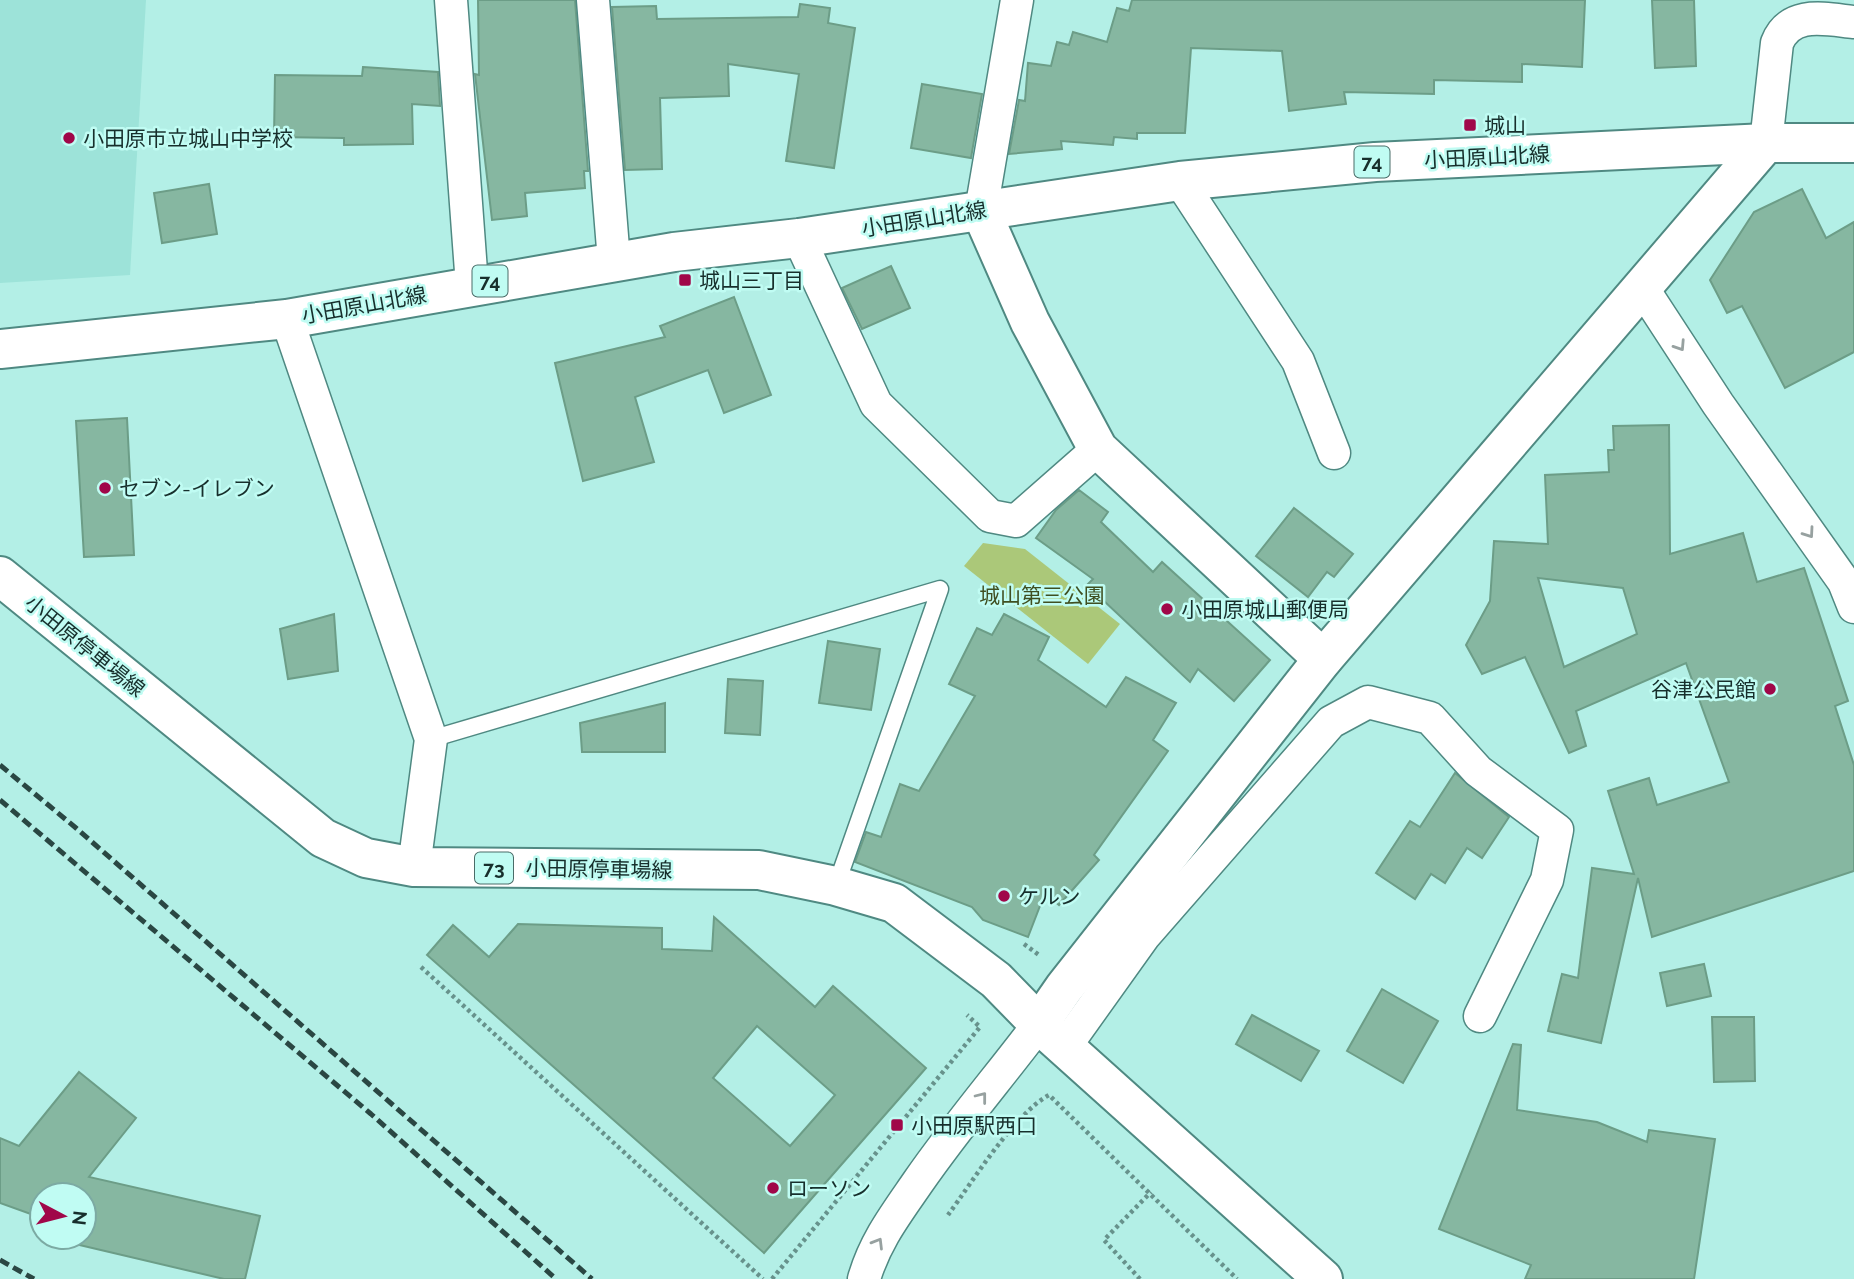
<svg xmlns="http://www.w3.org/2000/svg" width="1854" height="1279" font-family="Raleway,'Noto Sans JP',sans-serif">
<rect width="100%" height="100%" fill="#b3efe6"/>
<polygon fill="#9de3d9" points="0,0 146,0 130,275 0,283"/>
<polygon fill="#abc879" points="983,543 1025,549 1120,624 1088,664 964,566"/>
<g fill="#86b7a1" stroke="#6c9d87" stroke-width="2" fill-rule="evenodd">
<polygon points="478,0 575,0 588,171 584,171 585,188 525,193 527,216 492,220 475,74 479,75"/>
<polygon points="1132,0 1585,0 1582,67 1522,64 1522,82 1434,80 1434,94 1344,92 1346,104 1289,111 1282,51 1191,48 1185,133 1137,133 1137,139 1114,137 1113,145 1061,141 1062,149 1009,154 1019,100 1025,101 1028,63 1051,66 1057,42 1069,45 1073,32 1107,42 1117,8 1129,11"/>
<polygon points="1652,0 1694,0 1696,66 1655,68"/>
<polygon points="800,4 830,8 828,23 855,28 834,168 786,161 799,74 728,64 729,96 660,98 662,169 625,170 612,7 656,6 657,19 798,17"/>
<polygon points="363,67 438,72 440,106 412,104 413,144 344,145 344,138 274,137 275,75 362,76"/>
<polygon points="922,84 982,94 971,158 911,148"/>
<polygon points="209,184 217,234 162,243 154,193"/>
<polygon points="1802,189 1826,238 1854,222 1854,352 1785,388 1742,306 1727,313 1710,280 1754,212"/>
<polygon points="891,266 910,308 862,329 842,288"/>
<polygon points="734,297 771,395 724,413 708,370 635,397 654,462 583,481 555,363 665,337 660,326"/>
<polygon points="127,418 134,555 84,557 76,421"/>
<path d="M1669,425l1,129 73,-21 14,49 47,-14 44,133 -13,5 19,59v106l-202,66 -14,-59 -37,165 -53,-12 14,-57 16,4 14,-110 42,6 -26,-83 41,-13 8,27 72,-23 -43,-119 -110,48 10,35 -17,7 -44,-96 -43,17 -16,-29 24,-44 4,-60 54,3 -3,-69 64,-3 -1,-22h6l-1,-24zM1538,578l85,10 14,46 -73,33z"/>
<polygon points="1079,490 1108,512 1101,522 1153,572 1162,562 1270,660 1234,701 1198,669 1190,682 1087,585 1093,579 1036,538 1056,510"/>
<polygon points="1294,508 1353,554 1334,577 1327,572 1308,597 1256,556"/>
<polygon points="334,614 338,671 288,679 280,629"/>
<polygon points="1004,614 1049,637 1038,660 1106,707 1126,677 1176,703 1153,740 1168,751 1094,855 1099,860 1059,905 1045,893 1028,937 983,920 972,907 855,862 866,832 881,837 900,784 919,791 975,696 949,684 977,628 992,635"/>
<polygon points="828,641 880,649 871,710 819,703"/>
<polygon points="728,679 763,681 760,735 725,733"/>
<polygon points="665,703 665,752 582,752 580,723"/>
<polygon points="1455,773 1509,817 1482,858 1467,848 1445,883 1431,874 1415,899 1376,873 1410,821 1420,827"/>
<path d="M714,917l101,90 18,-21 93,82 -162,185 -337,-298 26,-30 36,32 29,-33 144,4v21l50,2zM757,1026l78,69 -45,51 -77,-68z"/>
<polygon points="1704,964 1711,996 1667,1006 1660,973"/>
<polygon points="1382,989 1438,1021 1403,1083 1347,1051"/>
<polygon points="1252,1015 1319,1051 1301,1081 1236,1044"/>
<polygon points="1712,1017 1754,1017 1755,1081 1714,1082"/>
<polygon points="1513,1044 1521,1045 1517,1110 1597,1122 1647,1142 1649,1130 1715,1139 1694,1279 1525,1279 1531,1265 1439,1229"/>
<polygon points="79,1072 136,1118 89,1177 260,1216 245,1279 224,1279 71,1243 73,1237 84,1237 84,1195 42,1195 42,1218 0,1203 0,1138 19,1146"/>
</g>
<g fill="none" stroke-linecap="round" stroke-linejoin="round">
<g stroke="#4f8982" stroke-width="19">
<polyline id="lane" points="431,739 940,589 836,886"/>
</g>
<g stroke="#4f8982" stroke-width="35">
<g id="street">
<polyline points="451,0 472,285"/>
<polyline points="593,0 614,261"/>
<path d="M1766,143l11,-100c13,-33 48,-24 77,-21"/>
<polyline points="1180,181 1298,361 1334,453"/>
<polyline points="981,211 1017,0"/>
<polyline points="799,238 876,404 990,516 1016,521 1098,449"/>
<polyline points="1643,289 1718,404 1844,582 1854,607"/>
<polyline points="287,319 431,739 414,867"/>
<polyline points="1064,1048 1144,936 1331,722 1368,702 1430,718 1478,771 1557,830 1547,880 1480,1016"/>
<path d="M864,1279c11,-38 32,-65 54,-97 38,-55 81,-105 121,-158"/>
</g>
</g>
<g stroke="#4f8982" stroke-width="42">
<g id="secondary">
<polyline points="981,211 1030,322 1098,449 1323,659"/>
<polyline points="1323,1279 1039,1024 1064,988 1323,659 1766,143"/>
</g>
</g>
<g stroke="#4f8982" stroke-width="42">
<g id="primary">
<polyline points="0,349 287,319 674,252 799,238 1180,181 1375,162 1766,143 1854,143"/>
<polyline points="0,576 323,838 366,858 414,867 759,870 836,886 894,903 996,980 1039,1024"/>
</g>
</g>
<g stroke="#67928c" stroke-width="4.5" stroke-dasharray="3.5 3.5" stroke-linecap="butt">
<polyline points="1024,944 1039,955"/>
<polyline points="421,967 763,1279"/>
<path d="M948,1215c25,-34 66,-101 101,-120l188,184"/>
<polyline points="772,1279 980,1027 967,1015"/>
<polyline points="1140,1279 1104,1240 1151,1192"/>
</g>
<use href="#lane" stroke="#fff" stroke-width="16"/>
<use href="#street" stroke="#fff" stroke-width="32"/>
<use href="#secondary" stroke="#fff" stroke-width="38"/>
<use href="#primary" stroke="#fff" stroke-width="38"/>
<g stroke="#2a4743" stroke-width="5" stroke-dasharray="10 5" stroke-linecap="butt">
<polyline points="0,765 76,828 592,1279"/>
<polyline points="0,800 371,1114 556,1279"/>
<polyline points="0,1260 34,1279"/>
</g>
</g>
<defs><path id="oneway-chevron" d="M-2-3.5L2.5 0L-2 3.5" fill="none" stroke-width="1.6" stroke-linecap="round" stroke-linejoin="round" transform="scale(1.75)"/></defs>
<g stroke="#97a1a0">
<use href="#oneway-chevron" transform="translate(1680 346) rotate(57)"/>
<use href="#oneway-chevron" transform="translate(1809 533) rotate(55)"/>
<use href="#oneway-chevron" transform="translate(982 1097) rotate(-52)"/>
<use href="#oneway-chevron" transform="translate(878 1243) rotate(-59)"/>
</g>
<g fill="#a00749" stroke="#c0fcf3" stroke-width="2.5">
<rect x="1463" y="118" width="14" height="14" rx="3.5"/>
<circle cx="69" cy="138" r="7"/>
<rect x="678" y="273" width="14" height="14" rx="3.5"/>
<circle cx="105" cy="488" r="7"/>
<circle cx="1167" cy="609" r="7"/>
<circle cx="1770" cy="689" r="7"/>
<circle cx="1004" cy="896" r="7"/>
<rect x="890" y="1118" width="14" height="14" rx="3.5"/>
<circle cx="773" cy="1188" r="7"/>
</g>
<g text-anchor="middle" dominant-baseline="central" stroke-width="5" stroke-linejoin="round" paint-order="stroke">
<g fill="#c0fcf3" stroke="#4a6c68" stroke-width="2">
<rect x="1354.5" y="146.5" width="35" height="31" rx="5"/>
<rect x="472.5" y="265.5" width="35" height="31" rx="5"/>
<rect x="475" y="852.5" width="38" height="31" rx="5"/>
</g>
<g font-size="19" font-weight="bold" fill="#172f2c">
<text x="1372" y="162">74</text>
<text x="490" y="281">74</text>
<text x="494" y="868">73</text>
</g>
<g font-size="21" fill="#172f2c" stroke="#c0fcf3" text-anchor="start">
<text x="1484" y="125">城山</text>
<text x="83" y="138">小田原市立城山中学校</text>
<text x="699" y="280">城山三丁目</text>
<text x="119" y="488">セブン-イレブン</text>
<text x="1181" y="609">小田原城山郵便局</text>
<text x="1756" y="689" text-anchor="end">谷津公民館</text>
<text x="1018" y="896">ケルン</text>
<text x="911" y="1125">小田原駅西口</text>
<text x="787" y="1188">ローソン</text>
</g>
<g font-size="21" fill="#172f2c" stroke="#c0fcf3">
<text transform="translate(1487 157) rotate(-3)">小田原山北線</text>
<text transform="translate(924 219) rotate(-9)">小田原山北線</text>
<text transform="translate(364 305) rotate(-10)">小田原山北線</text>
<text transform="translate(85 646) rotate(39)">小田原停車場線</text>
<text transform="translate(599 869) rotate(1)">小田原停車場線</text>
</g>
<g font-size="21" fill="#3f4f21" stroke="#c0fcf3">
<text x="1042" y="595">城山第三公園</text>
</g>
</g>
<g transform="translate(63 1216) rotate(97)"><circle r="33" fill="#c0fcf3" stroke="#7caaa3" stroke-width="2"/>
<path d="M0-5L12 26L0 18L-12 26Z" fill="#a00749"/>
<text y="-10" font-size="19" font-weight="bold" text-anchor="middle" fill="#172f2c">N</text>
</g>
</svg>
